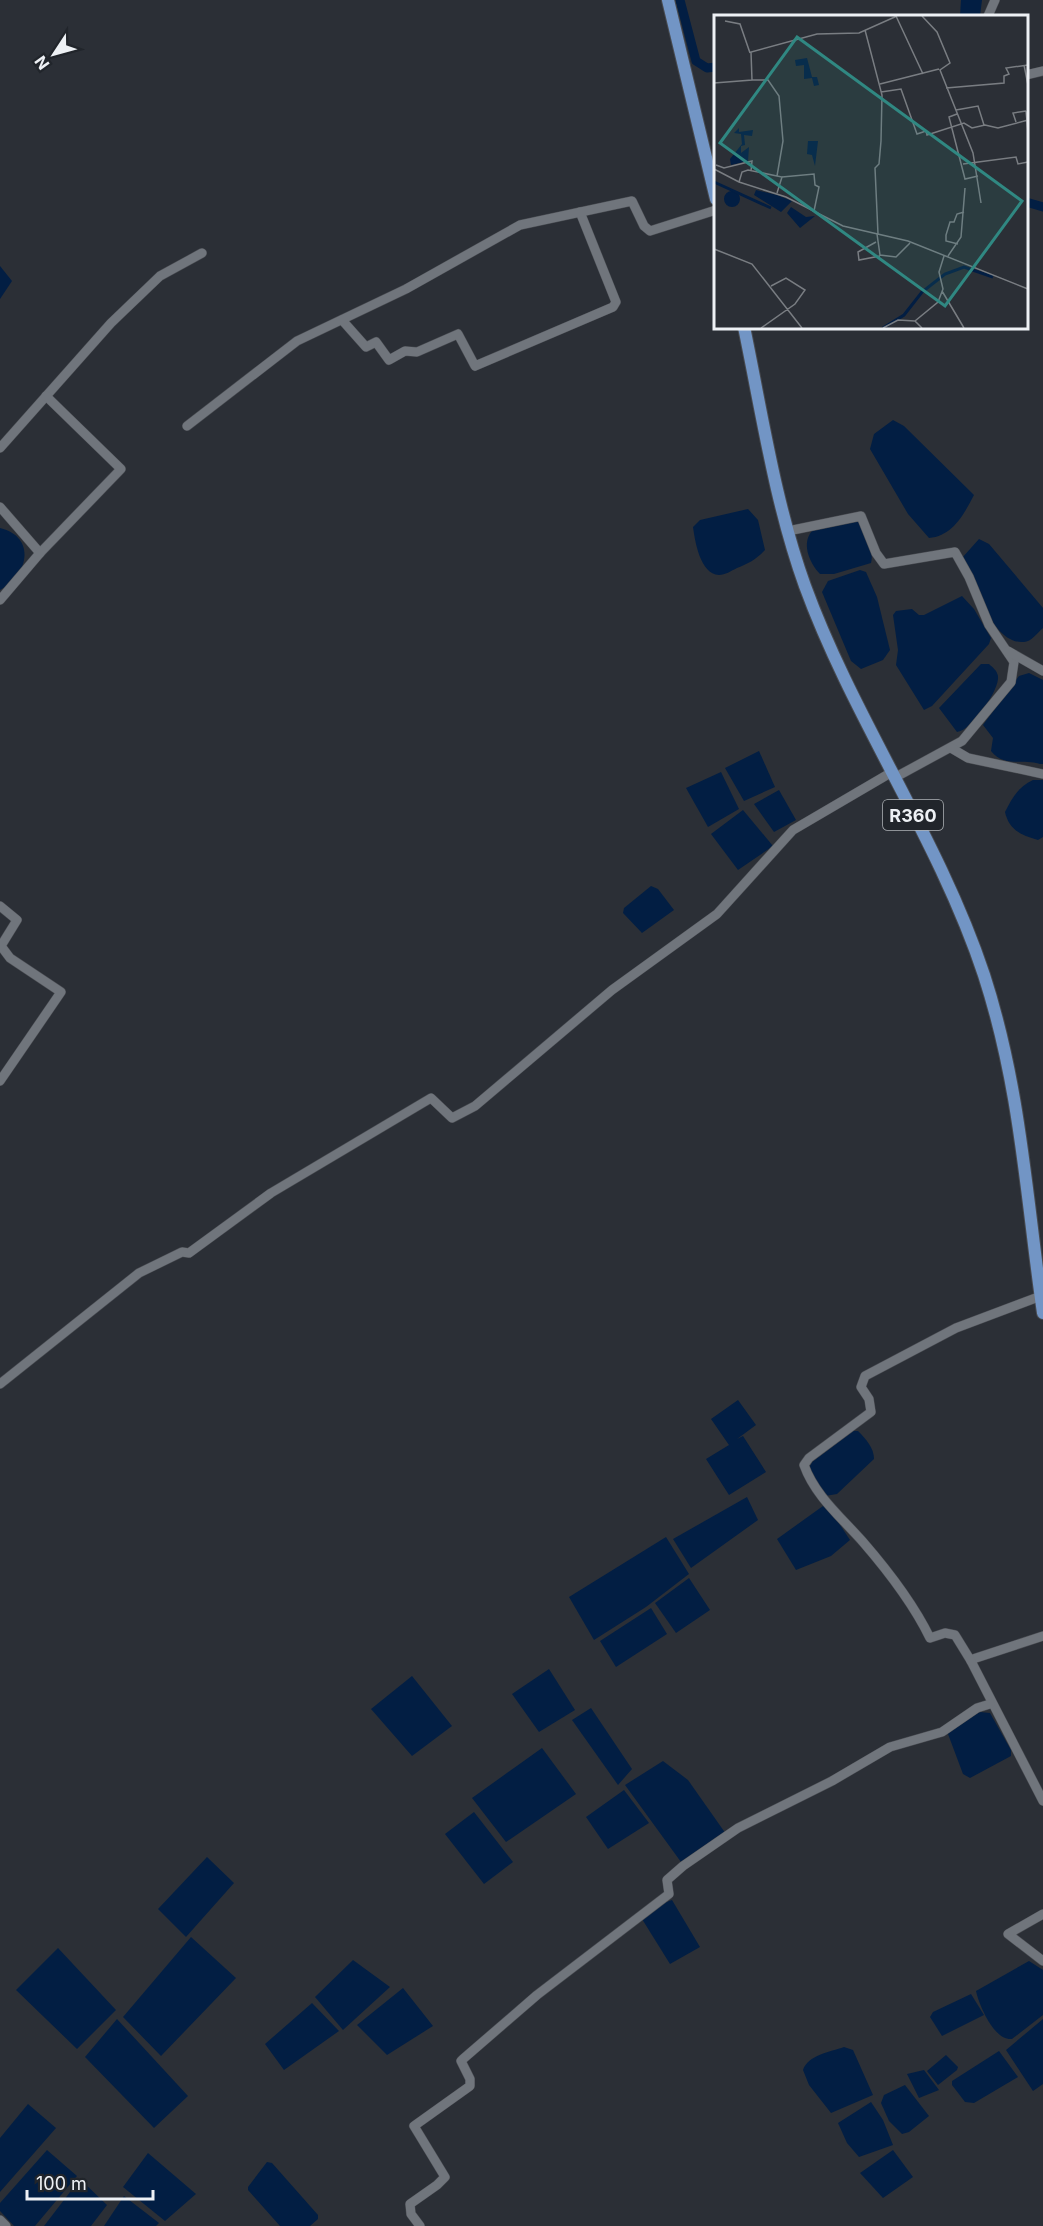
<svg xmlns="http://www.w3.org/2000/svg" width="1043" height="2226" font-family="Inter,sans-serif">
<rect width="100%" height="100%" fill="#2b2f36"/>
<g fill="#021e43">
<polygon points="961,0 982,0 980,16 960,16"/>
<polygon points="0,266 12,281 0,299"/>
<path d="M893,420l11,6 70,69c-10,19 -21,41 -45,43l-21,-24 -38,-65 4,-15z"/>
<path d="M748,509l10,11 7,30c-8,9 -17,14 -28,18 -6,3 -12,7 -18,7 -19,-1 -24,-34 -26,-48l7,-7z"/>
<path d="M858,520c9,8 16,32 13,43l-37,11h-14c-11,-11 -20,-33 -6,-45z"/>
<path d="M0,528c37,9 28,48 0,62z"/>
<path d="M979,539l10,5 54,64v20c-5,4 -12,14 -19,14 -32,3 -51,-61 -62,-84z"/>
<polygon points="860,570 866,572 877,597 890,650 883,660 861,669 851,661 822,592 828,581"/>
<polygon points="962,596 974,609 991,638 989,644 932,706 924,710 896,665 898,650 893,615 896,611 912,609 919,615 924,615"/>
<path d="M981,664h8c3,3 8,6 9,12 2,14 -27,55 -41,56l-18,-24z"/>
<path d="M1029,673l14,7v84h-3c-18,-6 -36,4 -49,-13l2,-13 -10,-13 36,-49z"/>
<polygon points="759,751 775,787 744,801 725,768"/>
<polygon points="721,772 739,809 708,827 686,788"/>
<path d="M1033,780h10v57l-5,3c-17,-5 -29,-10 -33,-28 7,-14 13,-25 28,-32z"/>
<polygon points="779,790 796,820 774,832 754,804"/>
<polygon points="743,810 773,846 738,870 711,834"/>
<polygon points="651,886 658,889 674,910 642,933 623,913 624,908"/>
<polygon points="738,1400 756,1425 737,1439 743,1436 766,1472 729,1495 706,1459 729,1445 711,1419"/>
<path d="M853,1431h5c8,8 16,17 16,28l-37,35 -12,2 -16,-28 3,-6z"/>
<polygon points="747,1497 758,1520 691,1568 673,1539"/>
<polygon points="823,1506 831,1511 850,1540 831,1556 796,1570 777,1539"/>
<polygon points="666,1537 689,1574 646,1607 594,1640 569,1597"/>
<polygon points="689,1578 710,1610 676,1633 655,1603"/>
<polygon points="651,1608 667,1634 616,1667 600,1641"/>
<polygon points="549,1669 575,1710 539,1732 512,1694"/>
<polygon points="412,1676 452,1726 412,1756 371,1709"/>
<polygon points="591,1708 632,1769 618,1785 572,1720"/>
<polygon points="980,1712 990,1713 1011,1750 1011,1756 970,1778 963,1774 948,1734 949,1730"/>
<polygon points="542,1748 576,1794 506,1842 472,1798"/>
<polygon points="663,1761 688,1780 726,1834 681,1862 625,1785"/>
<polygon points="624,1790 649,1823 608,1849 586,1817"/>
<polygon points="474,1812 513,1862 484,1884 445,1834"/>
<polygon points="207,1857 234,1883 186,1937 158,1909"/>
<polygon points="672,1900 700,1947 670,1964 642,1919 656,1906"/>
<polygon points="191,1937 236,1978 161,2056 123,2017"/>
<polygon points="58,1948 116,2010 77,2049 16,1990"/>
<polygon points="353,1960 390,1987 343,2030 315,1997"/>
<path d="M1029,1961l14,9v45l-31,24c-18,2 -33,-34 -36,-48z"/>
<polygon points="403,1988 433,2026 387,2055 357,2025"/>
<polygon points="971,1994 984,2015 942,2036 930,2017 933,2012"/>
<polygon points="312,2003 339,2031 284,2070 265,2044"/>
<polygon points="117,2019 188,2096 154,2128 85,2057"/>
<polygon points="1043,2019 1043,2084 1033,2091 1006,2050"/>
<path d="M844,2047l9,3 20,45 -42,18 -22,-28 -6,-15c5,-15 27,-18 41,-23z"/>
<polygon points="999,2051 1018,2077 974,2103 965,2102 952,2085 952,2081"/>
<polygon points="946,2055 958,2067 957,2070 938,2085 927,2071"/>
<polygon points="924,2070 939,2090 919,2098 907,2074"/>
<polygon points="905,2085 929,2116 909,2132 902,2134 889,2121 881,2103 884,2095"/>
<polygon points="871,2102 883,2120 893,2145 859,2157 847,2143 838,2123"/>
<polygon points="28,2104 56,2128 0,2192 0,2138"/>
<polygon points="47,2150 77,2176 35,2226 14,2226 0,2211 0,2203"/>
<polygon points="893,2150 913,2177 883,2198 860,2173"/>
<polygon points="148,2153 196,2194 165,2221 123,2187"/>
<polygon points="267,2162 272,2163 318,2215 318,2219 310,2226 280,2226 248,2190 248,2187"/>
<polygon points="80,2179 107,2205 91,2226 44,2226"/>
<polygon points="124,2196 159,2223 156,2226 104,2226"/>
</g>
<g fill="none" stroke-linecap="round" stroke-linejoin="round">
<g stroke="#021e43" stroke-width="9">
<polyline points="680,0 696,61 707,68 716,67"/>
<polyline points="1026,202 1043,207"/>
</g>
<g stroke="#484b51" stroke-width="10">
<g id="minor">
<polyline points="988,16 995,0"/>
<polyline points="1026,75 1043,71"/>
<polyline points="342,320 366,347 376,342 389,360 405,351 417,352 458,334 475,366 613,307 616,302 580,212"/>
<polyline points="187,426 297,341 406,289 520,225 632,201 644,226 650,231 716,210"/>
<polyline points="0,448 111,323 160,276 202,253"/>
<polyline points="0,507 40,553"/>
<polyline points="788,531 861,516 876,553 884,564 955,552 969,577 989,625 1014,662 1011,682 962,741 894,778"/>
<polyline points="0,600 40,553 121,469 46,396"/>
<polyline points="1008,651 1043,671"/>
<polyline points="951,748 968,758 1043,774"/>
<polyline points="0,906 17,920 1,946 10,958 61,992 0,1081"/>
<polyline points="0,1384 139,1273 182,1252 189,1253 271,1193 431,1098 452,1118 475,1106 612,990 717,914 793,830 892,772"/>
<polyline points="1043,1636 973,1659 971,1661 1043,1801"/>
<path d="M971,1661l-16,-26 -10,-2 -15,5c-17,-35 -41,-66 -67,-96 -21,-24 -48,-46 -59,-77l5,-7 62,-46 -2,-13 -8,-12 4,-11 91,-48 85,-32"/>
<polyline points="1043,1914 1008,1934 1043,1961"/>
<polyline points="0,2220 6,2226"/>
<polyline points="420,2226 411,2214 410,2204 437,2185 445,2177 414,2126 470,2086 470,2079 461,2061 463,2059 537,1995 669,1894 667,1880 683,1866 738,1828 832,1781 890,1747 942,1732 977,1708 990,1704"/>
</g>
</g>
<g stroke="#484b51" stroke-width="14">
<g id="major">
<polyline points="668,0 716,199"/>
<path d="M744,327c18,86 31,176 61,259 49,134 134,253 179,389 37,114 42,221 59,338"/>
</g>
</g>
<use href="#minor" stroke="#70757c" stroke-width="9"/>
<use href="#major" stroke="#7295c5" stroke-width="12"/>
</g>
<g text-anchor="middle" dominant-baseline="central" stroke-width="6" stroke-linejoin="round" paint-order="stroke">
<rect fill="#21252b" stroke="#b0b4b8" stroke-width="1.5" x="883" y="800" width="60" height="30" rx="4.5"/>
<g font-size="18" font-weight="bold" fill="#eef1f5">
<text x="913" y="815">R360</text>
</g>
</g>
<g transform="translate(714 15)">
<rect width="314" height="314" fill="#2b2f36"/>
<path d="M93,43l5,19h5l2,8 -5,1 -2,-8 -8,1v-14l-8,1 -1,-6zM25,113v4l14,-2 -1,6 -8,-1 1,10 -4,1v7l8,-6 -1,14 -17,4 -1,-6 12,-15 -1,-10 -7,-1zM94,126h10l-3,25 -3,-11 -5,-1zM42,175l21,5 15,6 -11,11 -27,-17zM10 184a8 8 0 1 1 16 0a8 8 0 1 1-16 0ZM77,192l15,10 9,-1 -15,12 -13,-15z" fill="#021e43"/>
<path fill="none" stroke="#021e43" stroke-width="3" d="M0,167l57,26M169,313l21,-13 18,-23 23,-18 19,-7 29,10"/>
<path fill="none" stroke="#797d82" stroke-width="1.5" d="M182,1l27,58M208,1l15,16 13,31 -10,7 33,83 8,50M11,6l15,3 10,29M151,15l17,65 -1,46 -2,23 -4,4 3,66M310,50l4,20M38,65h16l11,16 4,45 -6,35M0,68l38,-3 -1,-28 66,-18 42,-1 38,-17M166,69l59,-15M232,73l58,-5v-7l5,-2 -3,-6 22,-3M167,77l20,-3 16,45 9,-3 1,4 37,-12 8,5 13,-3 13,3 30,-8M242,95l22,-4 6,19M312,96l2,21M243,99l-8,3 16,62 13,-3M302,107l-3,-9 13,-2M249,149l53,-7 2,7 10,-2M2,150l8,3 28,-7 -1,10M0,154l25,13 47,15 57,29 65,15 120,48M68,162l32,-3 1,11 4,2 -5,24M25,167l3,-10 6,-2 34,7 -5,16M163,219l3,21 16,2 14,-14M162,227l-18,10 1,8 21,-4M244,229l-12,-3v-6l4,-13h4l3,-8 7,-2M0,234l38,15 50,64M234,241l13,-19 4,-49M228,276l22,37M47,313l34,-24 10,-14 -19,-12 -15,8M169,313l15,-8 17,1M208,313l-7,-7 23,-19 5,-13 -4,-17 5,-16"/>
<path fill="#308882" fill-opacity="0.15" stroke="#308882" stroke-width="3" d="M83,22l225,164 -77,105 -225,-163z"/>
<rect width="314" height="314" fill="none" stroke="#eef1f5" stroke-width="3"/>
</g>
<g transform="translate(54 54) rotate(234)" stroke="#21252b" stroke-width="4.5" paint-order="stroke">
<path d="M0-4.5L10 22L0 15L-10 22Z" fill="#eef1f5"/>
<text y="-9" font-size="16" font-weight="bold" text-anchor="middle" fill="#eef1f5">N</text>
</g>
<path d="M27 2190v9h126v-9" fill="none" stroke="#eef1f5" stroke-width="3"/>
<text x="36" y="2190" font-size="18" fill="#eef1f5" stroke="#21252b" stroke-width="4.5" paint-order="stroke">100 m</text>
</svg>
